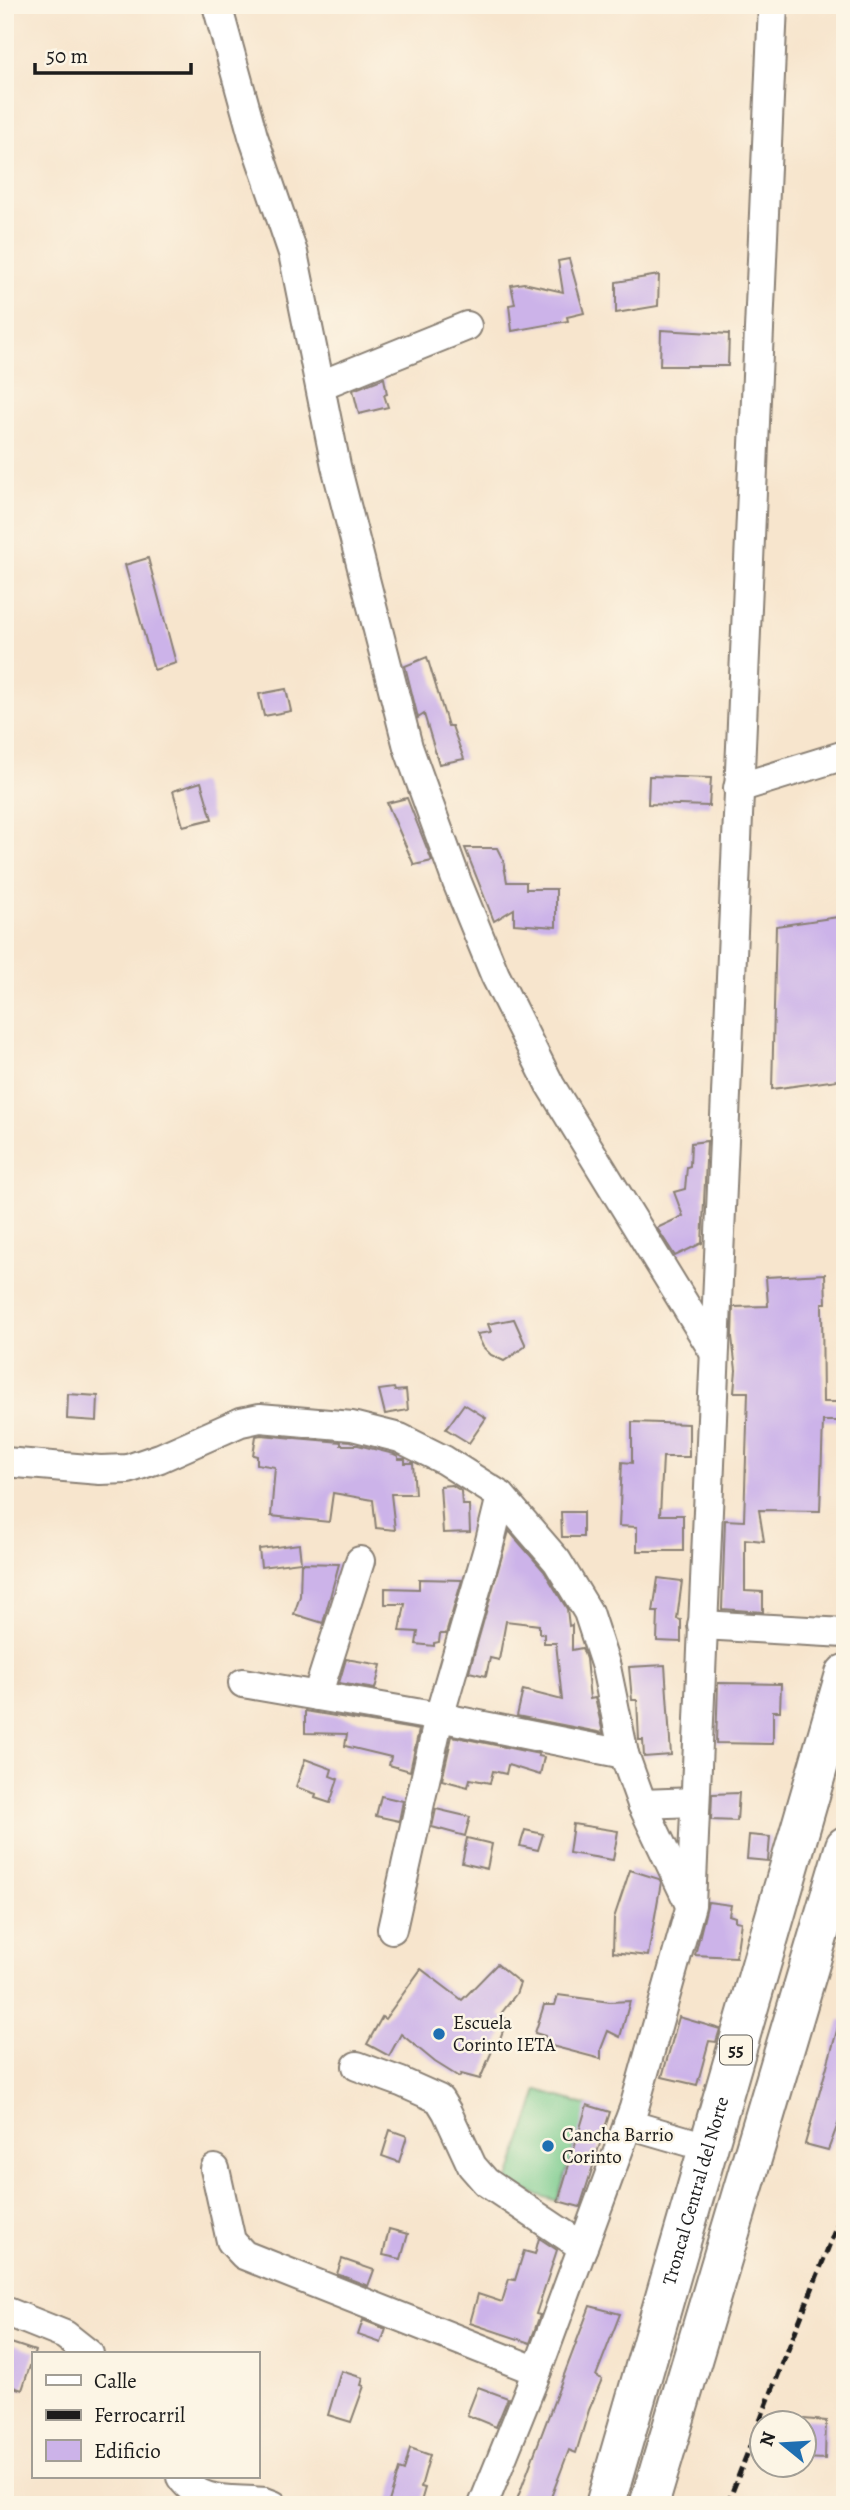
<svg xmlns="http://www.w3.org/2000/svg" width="850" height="2510" font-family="Alegreya,serif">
<rect width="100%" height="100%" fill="#fcf5e5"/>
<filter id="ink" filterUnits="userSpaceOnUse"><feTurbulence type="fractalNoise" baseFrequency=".0143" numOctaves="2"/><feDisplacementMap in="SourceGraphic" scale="14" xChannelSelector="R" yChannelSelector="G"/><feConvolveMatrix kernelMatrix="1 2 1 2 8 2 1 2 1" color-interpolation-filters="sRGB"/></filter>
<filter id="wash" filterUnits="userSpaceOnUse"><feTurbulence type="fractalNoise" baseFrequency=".00686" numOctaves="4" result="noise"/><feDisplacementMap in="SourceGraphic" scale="28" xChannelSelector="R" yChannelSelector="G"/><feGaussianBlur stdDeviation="1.57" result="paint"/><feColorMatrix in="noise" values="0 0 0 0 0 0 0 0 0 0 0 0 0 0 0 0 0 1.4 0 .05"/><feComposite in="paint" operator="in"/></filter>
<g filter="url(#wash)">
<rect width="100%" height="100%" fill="#f7e5cd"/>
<polygon fill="#79cb8d" stroke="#4a7454" stroke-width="2" points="538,2090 588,2106 557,2201 507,2185"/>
<g id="blocks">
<g fill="#ccb3e9">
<polygon points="569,259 584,313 567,317 568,321 512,331 509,305 515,304 511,285 524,283 563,292 558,261"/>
<polygon points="659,275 658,306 616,313 616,282"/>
<polygon points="661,330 729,334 728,366 660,366"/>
<polygon points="384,378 387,394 384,395 388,407 359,414 353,390"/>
<polygon points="148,558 176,663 154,670 125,565"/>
<polygon points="427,657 448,726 452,726 464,759 439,764 424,714 418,718 405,666"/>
<polygon points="286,689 291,711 264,716 259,694"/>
<polygon points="649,776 711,778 709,806 648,804"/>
<polygon points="201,782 212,819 183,826 173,791"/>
<polygon points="407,798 432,861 414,865 387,803"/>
<polygon points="465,848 497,848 503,860 507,882 526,882 526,889 556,889 556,927 514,924 514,909 494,921"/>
<polygon points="845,916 845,1079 772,1089 776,926"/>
<polygon points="707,1141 702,1243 675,1256 657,1228 683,1216 674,1192 685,1189 687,1167 690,1166 691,1143"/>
<polygon points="825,1274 826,1303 822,1303 823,1402 845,1402 845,1421 823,1421 820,1511 759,1510 764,1541 745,1539 745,1591 763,1592 763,1612 722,1609 725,1520 744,1521 748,1392 734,1392 736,1370 732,1337 733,1307 768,1306 766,1277"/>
<polygon points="514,1319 526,1346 504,1361 491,1355 483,1347 477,1334 491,1332 488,1324"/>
<polygon points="394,1388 395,1391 406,1390 408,1410 385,1414 379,1390"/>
<polygon points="68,1394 98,1396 97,1421 67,1419"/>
<polygon points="464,1404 486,1418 469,1443 446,1429"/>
<polygon points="632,1422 689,1424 689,1457 663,1457 660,1515 683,1515 683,1551 637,1551 637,1527 619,1526 622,1462 632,1463"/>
<polygon points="261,1435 341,1442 341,1445 358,1445 394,1454 398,1456 398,1459 405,1459 405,1463 413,1463 415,1494 391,1494 395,1530 376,1528 373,1500 333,1493 329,1522 271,1516 275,1467 257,1464 257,1456 253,1455 256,1436"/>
<polygon points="452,1485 461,1491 462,1505 469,1505 470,1532 443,1533 440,1486"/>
<polygon points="561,1512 583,1512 583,1537 562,1537"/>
<polygon points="509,1531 544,1571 567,1609 569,1626 572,1625 572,1650 582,1648 586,1659 590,1699 595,1698 603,1733 517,1716 523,1690 562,1700 556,1643 544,1643 544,1634 539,1633 539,1625 506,1621 499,1660 490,1658 486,1676 469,1672"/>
<polygon points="299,1544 301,1562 261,1567 259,1549"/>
<polygon points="301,1563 339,1564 323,1623 294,1614 300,1596"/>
<polygon points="658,1578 682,1581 677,1619 681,1620 681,1642 657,1641 658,1612 653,1612"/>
<polygon points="419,1579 462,1580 446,1634 440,1634 439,1642 434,1643 434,1646 416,1644 418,1632 400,1631 405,1604 385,1604 385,1588 419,1589"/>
<polygon points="346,1659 381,1665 375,1689 339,1683"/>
<polygon points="665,1665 671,1755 644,1757 643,1740 639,1740 637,1700 632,1700 629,1667"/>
<polygon points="718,1683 781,1684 780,1711 773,1711 773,1744 716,1743"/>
<polygon points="305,1711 419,1730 410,1771 389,1765 391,1757 345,1746 347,1734 305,1733"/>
<polygon points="452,1736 539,1754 538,1756 544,1757 540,1775 508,1765 506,1774 493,1771 490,1783 470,1779 468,1787 442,1780"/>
<polygon points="305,1759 332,1769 330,1776 338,1779 330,1803 315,1798 316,1794 296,1787"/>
<polygon points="739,1793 737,1821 711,1820 712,1794"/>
<polygon points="381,1796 403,1801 399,1821 376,1816"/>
<polygon points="436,1809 470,1817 465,1836 432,1827"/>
<polygon points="573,1824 618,1831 613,1860 569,1853"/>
<polygon points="525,1830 543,1834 538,1850 520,1846"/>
<polygon points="749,1835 770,1837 768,1861 747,1859"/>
<polygon points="467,1838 492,1844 487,1869 462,1863"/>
<polygon points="630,1870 659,1879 661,1882 648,1956 613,1952 614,1918"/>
<polygon points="708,1902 731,1905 729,1915 735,1917 735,1921 741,1922 736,1957 695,1955"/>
<polygon points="497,1964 520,1983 516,1994 500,2015 507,2020 498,2044 495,2044 480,2079 461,2074 459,2077 435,2062 401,2034 389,2056 367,2044 382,2017 385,2019 421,1969 462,2000"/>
<polygon points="558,1995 610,2002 630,2001 620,2037 608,2031 601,2049 601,2059 544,2044 545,2036 535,2033 544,2005 555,2005"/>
<polygon points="679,2017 720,2029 716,2042 709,2041 697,2085 662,2077"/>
<polygon points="840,2020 845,2020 845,2106 828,2150 805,2144"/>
<polygon points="587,2105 610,2112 580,2207 558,2201"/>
<polygon points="390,2130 407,2136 399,2162 382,2156"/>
<polygon points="389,2229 408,2234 401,2259 383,2255"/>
<polygon points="539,2238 557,2250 536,2314 540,2315 530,2343 470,2323 478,2294 502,2302 509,2279 515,2280 524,2251 535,2254"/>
<polygon points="342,2259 374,2270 368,2286 337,2274"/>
<polygon points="590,2306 620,2314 596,2376 602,2379 589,2410 576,2453 569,2450 548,2505 515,2505"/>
<polygon points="363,2320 386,2329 381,2343 358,2335"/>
<polygon points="5,2341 35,2351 22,2390 5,2384"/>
<polygon points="341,2371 363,2378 361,2385 364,2386 351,2422 328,2415"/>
<polygon points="478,2387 508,2398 496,2427 467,2415"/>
<polygon points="804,2419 826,2421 825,2459 804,2458"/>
<polygon points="410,2448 430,2455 421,2487 425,2488 420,2505 388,2505 399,2469 404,2471"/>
</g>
</g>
</g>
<g filter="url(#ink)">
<use href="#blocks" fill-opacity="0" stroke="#8a8074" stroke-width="2"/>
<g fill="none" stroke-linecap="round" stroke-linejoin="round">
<g stroke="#8a8074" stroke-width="32">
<g id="minor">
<polyline points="217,5 253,136 293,253 336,466 408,747 457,882 495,975 550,1085 714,1352"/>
<polyline points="321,385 467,326"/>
<polyline points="738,788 845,755"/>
<polyline points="5,1462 100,1470 128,1469 160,1458 241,1422 260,1418 352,1426 400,1438 444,1460 501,1496 557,1561 588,1612 606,1667 624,1754 642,1804 689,1903"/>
<polyline points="702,1625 845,1633"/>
<polyline points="243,1683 439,1717 624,1754"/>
<polyline points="317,1696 360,1561"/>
<polyline points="642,1804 695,1802"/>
<polyline points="392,1929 439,1717 489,1545 501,1496"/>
<polyline points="357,2066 401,2082 439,2099 447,2112 472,2166 486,2182 583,2247"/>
<polyline points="628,2124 707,2147"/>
<polyline points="215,2169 231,2241 244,2255 537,2371"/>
<polyline points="5,2311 65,2335 89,2354"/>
<path d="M181,2477c20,29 52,21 84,25l8,3"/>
<polyline points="483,2505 537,2371 634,2108 691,1905 773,5"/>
</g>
</g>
<g stroke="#8a8074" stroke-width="42">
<g id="highway">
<path id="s1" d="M605,2505l240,-831"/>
<polyline points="649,2505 845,1846"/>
</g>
</g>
<use href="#minor" stroke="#fff" stroke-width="28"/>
<use href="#highway" stroke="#fff" stroke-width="38"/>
<polyline stroke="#1c1c1c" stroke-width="5" stroke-dasharray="10 5" stroke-linecap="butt" points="727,2505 845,2205"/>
</g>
</g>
<g fill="#1f6fb2" stroke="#fcf5e5" stroke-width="2.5">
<circle cx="439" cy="2034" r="7"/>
<circle cx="548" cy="2146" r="7"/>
</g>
<g text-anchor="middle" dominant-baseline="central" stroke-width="5" stroke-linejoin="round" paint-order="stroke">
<rect fill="#fcf5e5" stroke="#5f5d58" stroke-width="2" x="720" y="2035.5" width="32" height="29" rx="5"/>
<g font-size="18" font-weight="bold" fill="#1c1c1c">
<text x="736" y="2050">55</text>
</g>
<g font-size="19" fill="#1c1c1c" stroke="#fcf5e5" text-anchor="start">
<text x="453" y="2023">Escuela<tspan x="453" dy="22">Corinto IETA</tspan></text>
<text x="562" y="2135">Cancha Barrio<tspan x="562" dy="22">Corinto</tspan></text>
</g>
<g font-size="19" fill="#1c1c1c" stroke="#fcf5e5">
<text stroke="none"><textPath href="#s1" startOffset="327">Troncal Central del Norte</textPath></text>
</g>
</g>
<rect width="850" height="2510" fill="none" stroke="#fcf5e5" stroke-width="28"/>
<rect x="32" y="2352" width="228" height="126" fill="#fcf5e5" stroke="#a29e95" stroke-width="2"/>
<rect x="46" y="2375" width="35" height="10" fill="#ffffff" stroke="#a29e95" stroke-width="2"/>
<text x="94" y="2388" font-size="21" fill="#1c1c1c">Calle</text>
<rect x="46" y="2410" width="35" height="10" fill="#1c1c1c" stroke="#a29e95" stroke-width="2"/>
<text x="94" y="2422" font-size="21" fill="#1c1c1c">Ferrocarril</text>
<rect x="46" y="2440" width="35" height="21" fill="#ccb3e9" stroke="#a29e95" stroke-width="2"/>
<text x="94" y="2458" font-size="21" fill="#1c1c1c">Edificio</text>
<g transform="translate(783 2444) rotate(288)"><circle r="33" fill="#fcf5e5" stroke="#a29e95" stroke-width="2"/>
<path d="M0-5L12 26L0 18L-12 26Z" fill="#1f6fb2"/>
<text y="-10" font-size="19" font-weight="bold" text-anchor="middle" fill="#1c1c1c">N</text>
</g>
<path d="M35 63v10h156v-10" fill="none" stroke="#1c1c1c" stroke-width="3.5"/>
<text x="46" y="63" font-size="21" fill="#1c1c1c" stroke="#fcf5e5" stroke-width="5" paint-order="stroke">50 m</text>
</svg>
